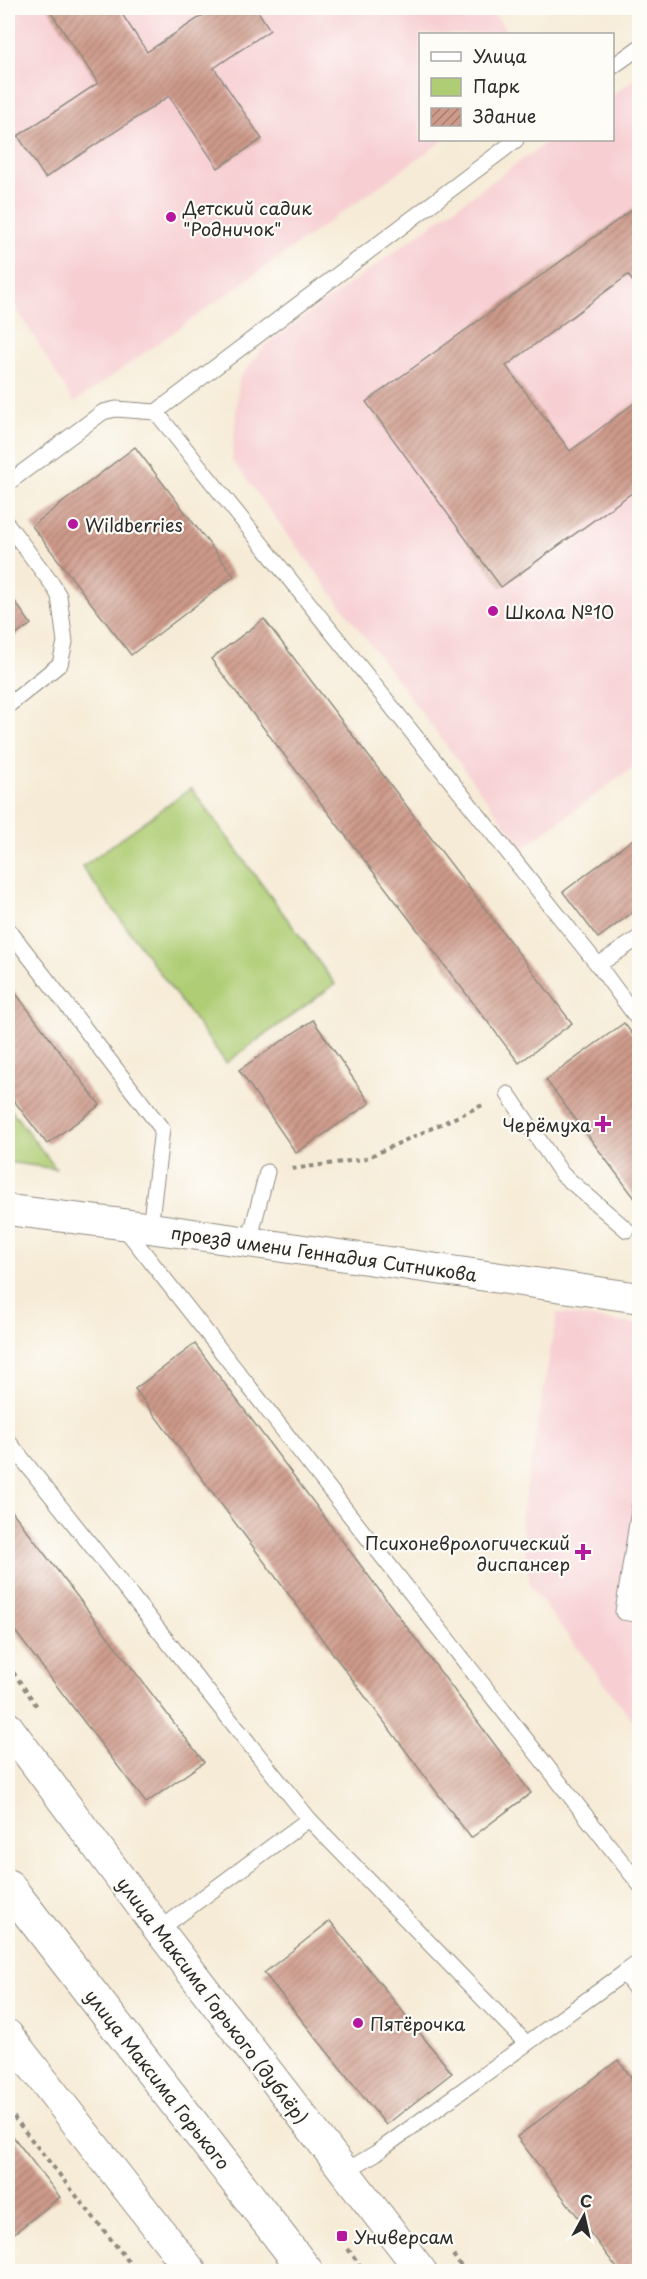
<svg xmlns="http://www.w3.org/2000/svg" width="647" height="2279" font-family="'Playpen Sans',sans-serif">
<defs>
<pattern id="building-hatch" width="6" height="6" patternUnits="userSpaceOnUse" patternTransform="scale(1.5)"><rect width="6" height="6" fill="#ce9a8a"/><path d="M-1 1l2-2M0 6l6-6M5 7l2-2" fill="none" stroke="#a77e71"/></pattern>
</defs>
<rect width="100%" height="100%" fill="#fdfcf7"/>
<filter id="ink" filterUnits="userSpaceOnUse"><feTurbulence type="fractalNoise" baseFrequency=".0167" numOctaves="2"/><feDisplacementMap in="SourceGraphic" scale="12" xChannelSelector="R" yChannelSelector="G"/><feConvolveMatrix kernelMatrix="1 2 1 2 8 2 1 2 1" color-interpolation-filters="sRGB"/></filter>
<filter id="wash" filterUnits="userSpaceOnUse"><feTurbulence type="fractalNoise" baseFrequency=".008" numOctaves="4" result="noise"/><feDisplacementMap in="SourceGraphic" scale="24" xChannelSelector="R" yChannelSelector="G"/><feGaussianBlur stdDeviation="1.35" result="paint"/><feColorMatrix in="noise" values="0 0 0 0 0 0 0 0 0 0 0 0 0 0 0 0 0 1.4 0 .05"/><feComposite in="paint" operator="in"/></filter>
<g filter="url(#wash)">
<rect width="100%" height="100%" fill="#f6ebd6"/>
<g fill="#f7cfd3">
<polygon points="8,8 489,8 510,34 420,34 420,140 444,140 74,403 8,294"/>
<polygon points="639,75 639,763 523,848 232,460 239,378 267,343 550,140 612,140 613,95"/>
<polygon points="557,1313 639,1325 639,1729 530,1586 521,1518"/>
</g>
<g fill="#afcd74" stroke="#6d7c50" stroke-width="1.5">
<polygon points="191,788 335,984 226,1063 82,867"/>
<polygon points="8,1106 56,1169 8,1162"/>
</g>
<g id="blocks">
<g fill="url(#building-hatch)">
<polygon points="48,8 118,8 147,52 214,8 256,8 270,30 214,68 262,139 218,168 169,96 45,178 18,136 98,83"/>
<polygon points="640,204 640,290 628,275 506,366 570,451 640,399 640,487 501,587 366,402"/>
<polygon points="135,447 234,576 131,655 32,526"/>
<polygon points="8,592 31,624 8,641"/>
<polygon points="264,619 572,1023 519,1063 211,659"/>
<polygon points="640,834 640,907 598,938 563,892"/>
<polygon points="8,983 100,1105 47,1144 8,1093"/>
<polygon points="313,1020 370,1103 296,1153 239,1070"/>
<polygon points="624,1023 640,1044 640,1205 546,1080"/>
<polygon points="195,1344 531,1793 471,1838 135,1389"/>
<polygon points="8,1506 204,1762 146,1803 8,1622"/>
<polygon points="330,1921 452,2073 386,2125 264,1973"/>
<polygon points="618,2060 640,2089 640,2272 620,2272 517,2137"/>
<polygon points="8,2130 60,2197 8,2238"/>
</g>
</g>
</g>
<g filter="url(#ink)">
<use href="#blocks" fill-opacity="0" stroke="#908b80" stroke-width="1.5"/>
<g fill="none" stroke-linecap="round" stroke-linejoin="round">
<g stroke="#908b80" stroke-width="17">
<g id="service">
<polyline points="612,67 640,47"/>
<polyline points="156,412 598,965"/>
<polyline points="8,483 103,412 116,409 156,412 516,140"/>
<polyline points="8,525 52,584 59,596 65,642 60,664 10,704"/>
<polyline points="8,929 162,1129 150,1228"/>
<polyline points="640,937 598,965 640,1022"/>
<polyline points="508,1094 562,1174 627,1230"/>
<polyline points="123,1226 640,1885"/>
<polyline points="249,1242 267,1172"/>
<polyline points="8,1441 309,1819 159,1930"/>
<polyline points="640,1504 623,1612 640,1615"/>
<polyline points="309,1819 526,2043"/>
<polyline points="624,1973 640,1961"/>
<polyline points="344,2172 376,2153 624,1973 640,1995"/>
</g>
</g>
<g stroke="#908b80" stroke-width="32">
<g id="minor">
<polyline points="8,1210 122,1224 640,1298"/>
<polyline points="8,1727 159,1930 422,2272"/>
<polyline points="8,2035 192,2272"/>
</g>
</g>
<g stroke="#908b80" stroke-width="35">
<polyline id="tertiary" points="8,1886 307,2272"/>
</g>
<g stroke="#908b80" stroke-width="4" stroke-dasharray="4.5 4.5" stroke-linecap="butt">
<polyline points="292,1169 364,1159 485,1104"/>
<polyline points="8,1665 39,1709"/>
<polyline points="8,2110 137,2272"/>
<polyline points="348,2249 365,2272"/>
<polyline points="453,2255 465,2272"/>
</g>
<use href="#service" stroke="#fff" stroke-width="15"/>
<use href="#minor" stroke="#fff" stroke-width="30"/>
<use href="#tertiary" stroke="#fff" stroke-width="33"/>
</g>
</g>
<g fill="#b5179e" stroke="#fdfcf7" stroke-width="2">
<circle cx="171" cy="217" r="6"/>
<circle cx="73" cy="524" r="6"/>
<circle cx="493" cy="611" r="6"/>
<path d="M600 1115h6v6h6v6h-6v6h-6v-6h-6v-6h6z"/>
<path d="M580 1543h6v6h6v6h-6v6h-6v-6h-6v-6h6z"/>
<circle cx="358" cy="2023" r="6"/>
<rect x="336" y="2230" width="12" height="12" rx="3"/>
</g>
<g text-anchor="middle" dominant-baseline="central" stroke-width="4.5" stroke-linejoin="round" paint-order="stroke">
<g font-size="18" fill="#2b2b2b" stroke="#fdfcf7" text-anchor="start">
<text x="183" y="207">Детский садик<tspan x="183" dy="21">"Родничок"</tspan></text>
<text x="85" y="524">Wildberries</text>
<text x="505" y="611">Школа №10</text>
<text x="591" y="1124" text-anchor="end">Черёмуха</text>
<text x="570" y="1542" text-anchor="end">Психоневрологический<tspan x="570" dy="21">диспансер</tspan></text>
<text x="370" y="2023">Пятёрочка</text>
<text x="354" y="2236">Универсам</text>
</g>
<g font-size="18" fill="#2b2b2b" stroke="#fdfcf7">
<text transform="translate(324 1253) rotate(8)">проезд имени Геннадия Ситникова</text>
<text transform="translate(213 2000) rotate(53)">улица Максима Горького (дублёр)</text>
<text transform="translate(158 2079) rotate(52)">улица Максима Горького</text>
</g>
</g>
<rect width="647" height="2279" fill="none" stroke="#fdfcf7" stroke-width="30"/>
<rect x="419" y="33" width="195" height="108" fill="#fdfcf7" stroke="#a9a8a5" stroke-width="1.5"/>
<rect x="431" y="52" width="30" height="9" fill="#ffffff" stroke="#a9a8a5" stroke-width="1.5"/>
<text x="473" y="63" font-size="18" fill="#2b2b2b">Улица</text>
<rect x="431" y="78" width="30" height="18" fill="#afcd74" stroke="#a9a8a5" stroke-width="1.5"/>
<text x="473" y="93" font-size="18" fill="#2b2b2b">Парк</text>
<rect x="431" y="108" width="30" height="18" fill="url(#building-hatch)" stroke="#a9a8a5" stroke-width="1.5"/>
<text x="473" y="123" font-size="18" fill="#2b2b2b">Здание</text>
<g transform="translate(584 2216) rotate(8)" stroke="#fdfcf7" stroke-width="4.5" paint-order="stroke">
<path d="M0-4.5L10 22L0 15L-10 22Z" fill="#2b2b2b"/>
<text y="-9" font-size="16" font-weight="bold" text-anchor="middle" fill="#2b2b2b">С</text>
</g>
</svg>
